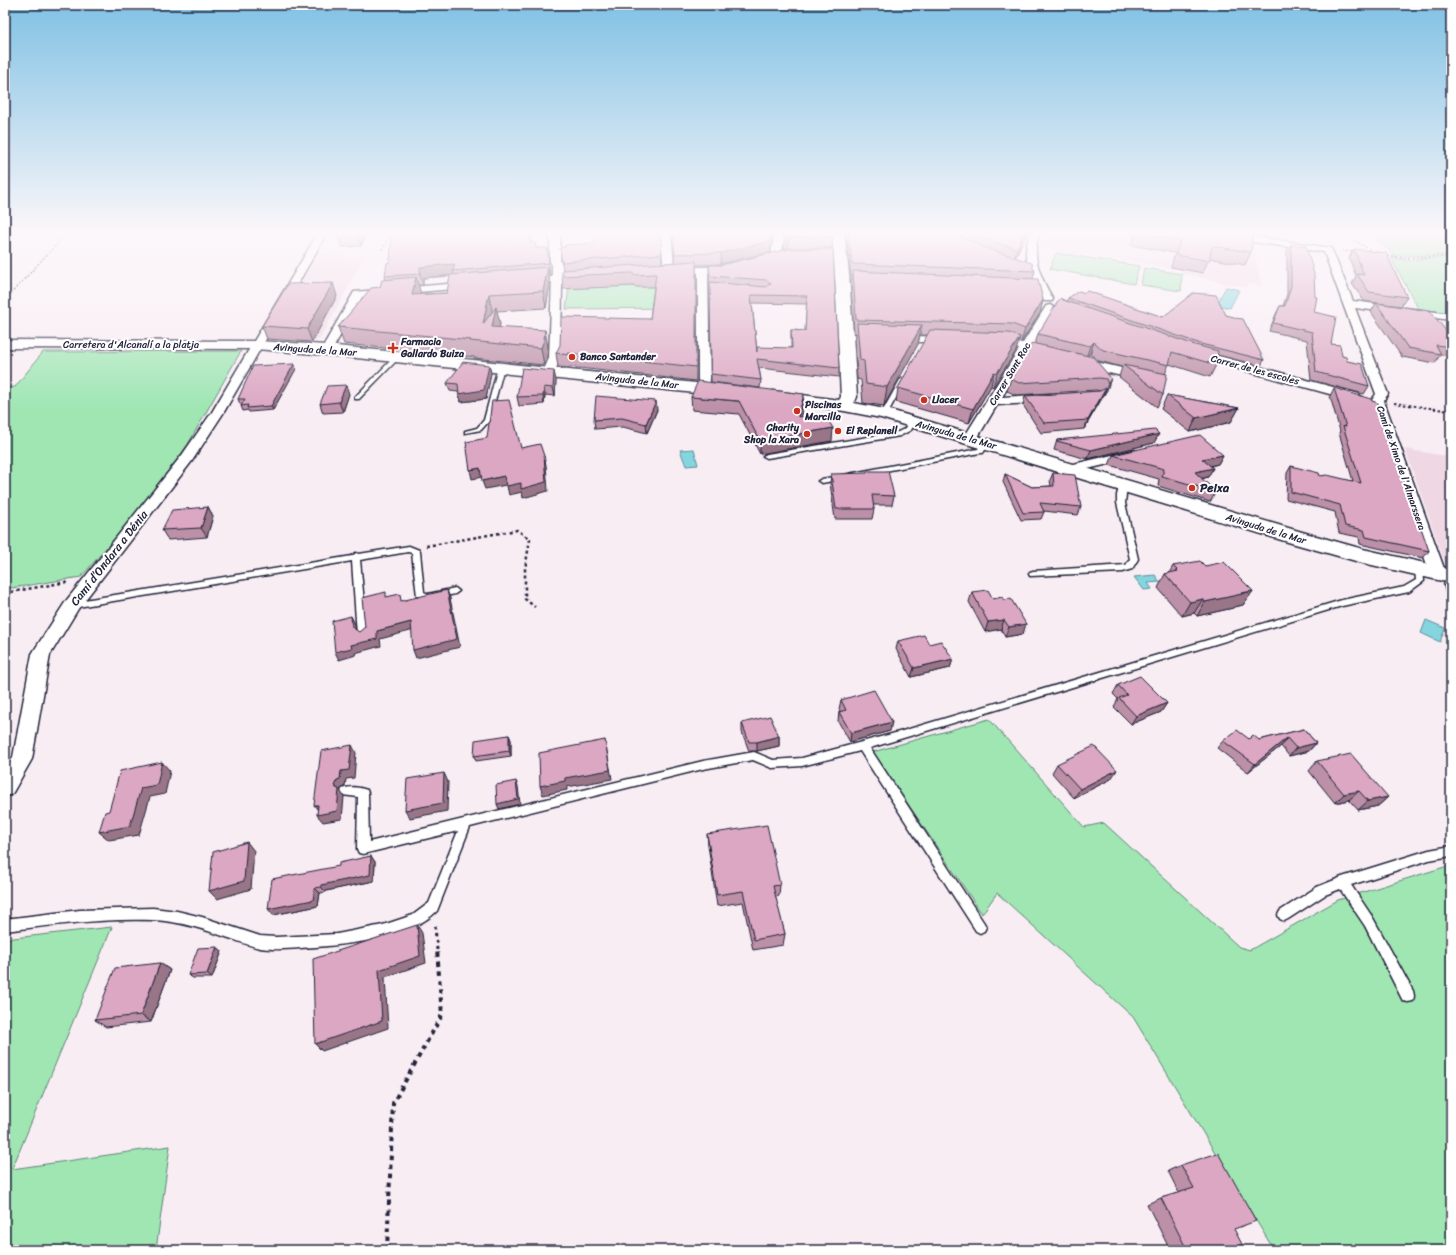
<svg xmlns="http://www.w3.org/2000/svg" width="1456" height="1255" font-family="Sriracha,sans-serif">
<rect width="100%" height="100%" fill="#f8edf3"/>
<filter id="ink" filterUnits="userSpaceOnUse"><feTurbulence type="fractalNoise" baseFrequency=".025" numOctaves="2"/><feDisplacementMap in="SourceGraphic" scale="8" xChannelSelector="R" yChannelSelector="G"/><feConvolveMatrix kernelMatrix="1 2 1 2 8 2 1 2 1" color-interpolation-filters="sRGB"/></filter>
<g filter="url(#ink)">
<g fill="#efd8e4">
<polygon points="1044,233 1073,233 1109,239 1111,233 1188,233 1254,244 1261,286 1247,283 1246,287 1183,274 1182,270 1036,247"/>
<polygon points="318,254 365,256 320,339 312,342 267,339"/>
<polygon points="1405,449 1451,457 1451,564 1445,563"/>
</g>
<g fill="#9fe6b3" stroke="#608477">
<polygon points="1372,233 1451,233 1451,255 1394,256"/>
<polygon points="1056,253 1139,266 1134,284 1050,269"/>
<polygon points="1451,257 1451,300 1449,300 1451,306 1451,314 1418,308 1391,258 1407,260"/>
<polygon points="1144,268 1182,274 1181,291 1141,285"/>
<polygon points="634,286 634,287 672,286 683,308 566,309 569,288"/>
<polygon points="241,351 188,444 149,499 81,577 5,589 5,388 15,387 43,352"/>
<polygon points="989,719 1084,827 1104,823 1239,947 1250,950 1338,900 1451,865 1451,1250 1274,1250 1133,1017 997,893 982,914 873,752"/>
<polygon points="112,927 12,1169 170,1146 156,1250 5,1250 5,939"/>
</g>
<g fill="#84d5dd" stroke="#5d8d9c">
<polygon points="1226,287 1239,290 1230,308 1216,305"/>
<polygon points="694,449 698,465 686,466 680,450"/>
<polygon points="1155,575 1160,582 1148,583 1152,589 1144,590 1134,577"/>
<polygon points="1426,620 1445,628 1440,642 1421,633"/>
</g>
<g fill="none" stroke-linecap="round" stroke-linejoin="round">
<g stroke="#22223b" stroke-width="3">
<g id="service">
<polygon points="395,356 400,357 359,399 355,399 355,397"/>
<polygon points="501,365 504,367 490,420 481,430 465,433 465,431 477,428 484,420 498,367"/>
<polygon points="903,378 906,380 887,414 886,415 882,415 881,414 900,380"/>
<polygon points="912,420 915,422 911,430 900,436 767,458 763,456 767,454 898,432 906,428 910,421"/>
<polygon points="982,442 985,442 989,444 983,453 980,453 822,483 818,481 822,479 978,449"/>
<polygon points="1120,484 1123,484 1127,486 1125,503 1138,559 1132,569 1123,572 1030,576 1029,574 1030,572 1033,571 1126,565 1130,559 1117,503 1117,495"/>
<polygon points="409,546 419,550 420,552 424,592 428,594 455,588 459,591 455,594 428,600 417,596 412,553 408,552 360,560 367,635 362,638 357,635 352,561 72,608 68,605 72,602 352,556 356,553 359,554"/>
<path d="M1419,567l4,3 1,11 -15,11 -67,14 -472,142 114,175 2,4 -2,4 -4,2 -4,-2 -116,-180 -58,15 -30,2 -19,-8 -50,9 -233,58 -33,84c-29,29 -98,35 -137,37 -13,1 -27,2 -40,0 -9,-2 -19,-6 -28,-9 -26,-9 -52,-18 -79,-19 -50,-2 -99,5 -148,11v-12l75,-9 73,-2 24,3 25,6 58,19 16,1 61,-3 46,-9 30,-10 16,-12 29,-72 -95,23 -4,-1 -2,-4 1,-52 -16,-2 -1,-3 1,-3c7,-3 18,-2 25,1l1,3 1,49 334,-81 51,-9 19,8 29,-2 97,-26 443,-132 62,-13 12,-7 -1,-10z"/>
<polygon points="1451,846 1451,856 1429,860 1351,885 1373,918 1413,991 1414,996 1413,1001 1408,1002 1403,1001 1365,926 1340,889 1325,895 1288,919 1284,921 1280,919 1278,915 1280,911 1317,887 1342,877 1429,850"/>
</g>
</g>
<g stroke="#22223b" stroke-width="3">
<g id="minor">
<polygon points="318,233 327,233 224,412 192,461 78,609 50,655 32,759 12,794 5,797 5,770 13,757 32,654 35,649 66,601 182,455 212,412"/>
<polygon points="550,233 560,233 560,261 562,265 562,276 585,274 590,277 585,280 562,282 561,358 553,375 545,375 543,372 549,358 552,282 527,284 522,281 527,278 552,276 552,265 550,261"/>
<polygon points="661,233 671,233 674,267 711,267 732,263 737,266 732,269 708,273 710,389 708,392 700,392 698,389 698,273 665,272 664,270"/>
<polygon points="775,233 785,233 781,255 776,258 771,255"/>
<path d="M1031,233h9c-11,22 2,47 13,66l-1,2h-8l-1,-2c-12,-20 -24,-44 -12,-66z"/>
<polygon points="1205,233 1232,233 1331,248 1353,301 1451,314 1451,320 1355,308 1388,394 1384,400 1385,404 1446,574 1444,578 1438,579 1432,578 1430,574 1373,404 1372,400 1376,394 1324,252 1209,236"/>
<polygon points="471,282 475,283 476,285 475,287 362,297 331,352 323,352 321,350 354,292"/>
<polygon points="1050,305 1055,308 1033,346 1054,353 1056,355 1054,357 1050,359 1029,352 1002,397 1048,394 1052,395 1054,398 1052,401 1048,402 997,405 975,442 965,442 963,439 1019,349 992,344 990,342 992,340 996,339 1023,343 1046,306"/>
<polygon points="846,334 947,337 951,338 953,340 951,342 947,343 842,339 840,337 842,335"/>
<polygon points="1196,350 1359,394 1361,397 1359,400 1355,401 1192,356 1190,354 1192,352"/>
<polygon points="1079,358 1147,374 1149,377 1147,380 1143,381 1075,365 1073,362 1075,359"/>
<polygon points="1134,450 1139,451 1141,454 1139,457 1070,473 1065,472 1063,469 1065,466"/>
</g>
</g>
<g stroke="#22223b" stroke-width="3">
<g id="secondary">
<polygon points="832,233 844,233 849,274 857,397 854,403 890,410 1302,532 1363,549 1451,569 1451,583 1363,563 1288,542 881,418 844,411 767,399 765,396 767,393 773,391 839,400 841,397 835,274"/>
<polygon points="5,340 256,341 327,345 725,386 731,388 733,391 731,394 725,396 327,355 256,349 5,348"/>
</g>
</g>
<g stroke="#22223b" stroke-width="1.5" stroke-dasharray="2 2" stroke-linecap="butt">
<polyline points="1345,233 1372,252"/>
<polyline points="382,250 391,233"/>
<polyline points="1342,251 1355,252"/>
<polyline points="1384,256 1404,258 1451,256"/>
<polyline points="5,300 67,233"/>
</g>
<polyline stroke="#22223b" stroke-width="2" stroke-dasharray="2.5 2.5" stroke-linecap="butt" points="1394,403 1451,411"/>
<g stroke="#22223b" stroke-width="2.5" stroke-dasharray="3 3" stroke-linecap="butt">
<polyline points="426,546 517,530 530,539 525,569 525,599 535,607"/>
<polyline points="5,593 67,582"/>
</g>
<polyline stroke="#22223b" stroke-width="3" stroke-dasharray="3.5 3.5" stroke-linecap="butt" points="435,926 437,950"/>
<polyline stroke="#22223b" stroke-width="4" stroke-dasharray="4.5 4.5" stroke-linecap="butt" points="387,1250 393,1103 442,1015 437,949"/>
<use href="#service" fill="#fff" fill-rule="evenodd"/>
<use href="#minor" fill="#fff" fill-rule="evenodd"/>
<use href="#secondary" fill="#fff" fill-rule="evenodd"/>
</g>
<g fill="#bc90a7" stroke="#22223b" fill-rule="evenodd">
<polygon points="337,233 366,233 361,246 342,247"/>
<polygon points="660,233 662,263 675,262 673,233 774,233 770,252 721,264 696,265 696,381 570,367 570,368 558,367 556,353 650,319 654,287 634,287 634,286 563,289 562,276 563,270 560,248 565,247"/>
<polygon points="785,233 833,237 832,248 788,248 784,249"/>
<polygon points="846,233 995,233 997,234 1027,233 1015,257 1033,268 1035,271 1033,278 1043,300 1040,313 1021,342 1018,341 1016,351 993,387 991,386 969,423 896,402 898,388 928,335 920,335 918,344 884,406 863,403 861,380 857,379 855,342 856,333 854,333 851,284 852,276 851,276"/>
<polygon points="1136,233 1251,252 1245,265 1209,258 1203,273 1171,267 1175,253 1131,245"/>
<path d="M531,243l5,5 12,11 2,16h-1l1,9 -4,24 -49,3 3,13 -1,4 49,19v11l-4,7 -70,-7v-1l-130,-13 -6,-17 42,-40 6,-7 -1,-4zM450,276l-3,17 -26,1 -3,-9h5v-7z"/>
<polygon points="1291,244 1314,312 1331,344 1369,386 1364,394 1311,380 1307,340 1269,331 1276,314 1280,306 1283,306 1287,294 1287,251"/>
<path d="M789,249l50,119v9l-80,-9 2,12 -1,8 -49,-6 -2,-117h12zM752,303l55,1 -2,27 -14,-1v18l-34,4z"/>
<polygon points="1354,249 1407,297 1401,306 1364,301 1352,284 1356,276 1349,258"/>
<polygon points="337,296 312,342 267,339 262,326"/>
<polygon points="1068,298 1163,317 1226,315 1264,360 1261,366 1218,355 1216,365 1210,377 1169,364 1165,374 1163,395 1157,407 1119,377 1122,367 1099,361 1090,354 1088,356 1111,378 1107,390 1084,429 1041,433 1023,405 1025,396 1100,391 1096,390 1016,395 1007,391 1011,379 1035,344 1038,334 1063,300 1067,301"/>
<polygon points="1376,303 1451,337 1451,356 1440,355 1435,363 1402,357 1371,312"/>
<polygon points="294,364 296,369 273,410 249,412 248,410 243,411 241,406 242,404 240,404 238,399"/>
<polygon points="489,365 491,373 486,399 461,402 458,392 450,391 447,383"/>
<polygon points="556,380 555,396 545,395 544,404 519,406 517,397"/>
<polygon points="1334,388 1429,551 1423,558 1360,544 1359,537 1339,533 1335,512 1286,499 1287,473 1291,466 1320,476 1353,481 1339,433 1340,431 1330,396"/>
<polygon points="349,394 343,412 323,413 320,404"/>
<polygon points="1167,395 1239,408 1231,422 1190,432 1161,409"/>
<polygon points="691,397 803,407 800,417 832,441 760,454 739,414 692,410"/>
<polygon points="657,410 647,433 623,427 595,429 594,420"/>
<polygon points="1057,440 1154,443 1087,459 1054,450"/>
<polygon points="1113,455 1223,455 1218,464 1211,466 1213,468 1208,477 1202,479 1216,492 1210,502 1158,486 1159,479 1109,465"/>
<polygon points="1053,473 1081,507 1078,515 1044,511 1044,512 1041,519 1021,520 1003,482 1005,474 1032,487 1051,486 1050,480"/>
<polygon points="831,474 894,496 892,505 873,505 874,509 872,519 835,519 830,483"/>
<polygon points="208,507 213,516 207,537 168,540 162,530"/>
<polygon points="1173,566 1205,566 1253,591 1243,605 1234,607 1233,608 1197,616 1194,613 1182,616 1158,588 1165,574 1169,573"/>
<polygon points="1451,575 1451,601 1448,601 1443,584"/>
<polygon points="972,592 993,599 1023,634 1005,637 1001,629 985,632 969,602"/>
<polygon points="898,641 929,644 953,659 950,668 911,677 896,649"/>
<polygon points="1118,685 1167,703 1161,712 1131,724 1114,707 1118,699 1113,694"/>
<polygon points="841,700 890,731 850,742 838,721 839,712 840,711 839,709"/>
<polygon points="742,723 779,736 779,746 757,751 749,751 742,732"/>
<polygon points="1304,729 1316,743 1309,751 1289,756 1281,746 1248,772 1217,748 1223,741 1249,739 1259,740"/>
<polygon points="509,735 511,740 511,756 476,761 474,756"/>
<polygon points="1317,761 1388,797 1378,806 1358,810 1349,800 1335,803 1309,771"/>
<polygon points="1057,764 1111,779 1074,798 1052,773"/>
<polygon points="707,834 780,885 779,896 775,897 785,934 783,945 753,950 743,902 717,906 708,845"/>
<polygon points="371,856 375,862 374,881 326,891 326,892 320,893 318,906 273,915 339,866"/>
<polygon points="217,947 222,951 212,978 193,978 188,975"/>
<polygon points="160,963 170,970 151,1022 106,1027 95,1020"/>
<polygon points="1181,1165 1245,1250 1170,1250 1147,1204 1161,1198 1179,1193 1168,1171"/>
</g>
<g fill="#997588" stroke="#22223b">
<polygon points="357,233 366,233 361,246"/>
<polygon points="530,233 531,233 532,254 530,243"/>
<polygon points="772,233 774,233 770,252 721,264 721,253"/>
<polygon points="1024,233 1027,233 1014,260 1017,249"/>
<polygon points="789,237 788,248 784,249 784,238"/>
<polygon points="455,264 453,271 454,275 423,278 423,285 420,274 420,267"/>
<polygon points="548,267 550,284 546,308 543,291"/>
<polygon points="416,277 421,294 416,312 412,295"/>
<polygon points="333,283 337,296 312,342 307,329"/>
<polygon points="489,294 492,311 486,342 483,324"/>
<polygon points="1043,300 1040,313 1021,342 1025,329"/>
<polygon points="496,307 500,324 496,344 492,327"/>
<polygon points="922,325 918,344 884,406 887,387"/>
<polygon points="545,330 548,347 548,358 544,365 541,348"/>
<polygon points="1020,337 1016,351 993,387 997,373"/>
<polygon points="1094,342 1090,354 1086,358 1090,346"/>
<polygon points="294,364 296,369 273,410 271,406"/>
<polygon points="489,365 491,373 486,399 461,402 459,394"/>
<polygon points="554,371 556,380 555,396 553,388"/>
<polygon points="994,372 991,386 969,423 973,409"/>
<polygon points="1111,378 1107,390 1103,396 1108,384"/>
<polygon points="346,385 349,394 343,412 339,402"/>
<polygon points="544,387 545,395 544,404 543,396"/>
<polygon points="1106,388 1102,397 1084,429 1088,420"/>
<polygon points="804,394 803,407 797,430 798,417"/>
<polygon points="656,401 657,410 647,433 646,424"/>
<polygon points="1239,408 1231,422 1190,432 1196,418"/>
<polygon points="833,428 832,441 760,454 760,441"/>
<polygon points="1159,434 1154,443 1087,459 1091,450"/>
<polygon points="1223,455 1218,464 1197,469 1202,459"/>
<polygon points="544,456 546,465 548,491 523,498 522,492 509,495 507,486"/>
<polygon points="480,468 482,477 472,479 470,470"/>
<polygon points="1213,468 1208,477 1190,481 1195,472"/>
<polygon points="504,476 506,485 485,489 482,481"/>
<polygon points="208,507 213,516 207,537 201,528"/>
<polygon points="447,590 450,598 460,647 416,658 413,650"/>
<polygon points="1253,591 1243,605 1234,607 1233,608 1197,616 1205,602"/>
<polygon points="1203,599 1194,613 1182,616 1190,602"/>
<polygon points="351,616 355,624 356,635 352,627"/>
<polygon points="1004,620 1001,629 985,632 988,622"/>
<polygon points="411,622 414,630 380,639 381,646 355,653 356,655 339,660 335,652 351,645 377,631"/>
<polygon points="1026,624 1023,634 1005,637 1009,627"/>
<polygon points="953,659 950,668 911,677 914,668"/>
<polygon points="1167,703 1161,712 1131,724 1136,716"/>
<polygon points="892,722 890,731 850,742 851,733"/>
<polygon points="509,735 511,740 511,756 509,751"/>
<polygon points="779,736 779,746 757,751 757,742"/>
<polygon points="1287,738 1281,746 1248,772 1255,764"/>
<polygon points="605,740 612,779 567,787 567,790 543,795 540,786"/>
<polygon points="1316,743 1309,751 1289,756 1296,748"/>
<polygon points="352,745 356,753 354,778 346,779 345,786 342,788 340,790 344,797 342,819 323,822 317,815 336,788 335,784 341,771"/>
<polygon points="162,762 170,771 165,794 150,797 139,835 109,840 99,832 141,788"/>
<polygon points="1117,770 1111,779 1074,798 1080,789"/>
<polygon points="444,773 448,782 447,811 410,818 405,810"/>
<polygon points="516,781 518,786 520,804 499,809 497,804"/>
<polygon points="1359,791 1349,800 1335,803 1344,794"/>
<polygon points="1388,797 1378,806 1358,810 1368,801"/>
<polygon points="314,805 318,805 320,813"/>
<polygon points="247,842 254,851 251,889 217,899 209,891"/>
<polygon points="371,856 375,862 374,881 326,891 326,892 321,887 321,885"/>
<polygon points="315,888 320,893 318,906 273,915 268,909"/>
<polygon points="417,925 422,933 426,963 385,977 388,1028 322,1051 315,1044"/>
<polygon points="217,947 222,951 212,978 207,974"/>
<polygon points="160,963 170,970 151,1022 141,1015"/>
</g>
<g fill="#dba7c2" stroke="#22223b" fill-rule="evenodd">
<polygon points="392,233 530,233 530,243 535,243 536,248 547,248 549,263 453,271 455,264 420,267 420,274 385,276 387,263 390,262"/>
<polygon points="595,233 660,233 662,254 562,262 560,248 565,247 565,245 595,243"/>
<polygon points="673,233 772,233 770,241 721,253 675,254"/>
<polygon points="785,233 832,233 833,237 789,237 784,238"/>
<polygon points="848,233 953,233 986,248 1032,263 1033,268 1035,271 852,264"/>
<polygon points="974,233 995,233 997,234 997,233 1024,233 1017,249 993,242"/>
<polygon points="1137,233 1252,233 1253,234 1251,252 1212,246 1209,261 1176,255 1180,241"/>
<polygon points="1291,244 1306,246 1314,274 1315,297 1317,297 1314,312 1336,317 1331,344 1340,345 1342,356 1346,357 1347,361 1362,364 1369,386 1316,372 1312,332 1273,323 1280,306 1285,306 1291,286"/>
<path d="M789,249h44l6,119 -82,-9 4,21 -50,-6 -1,-92 56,5 5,-4 -5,-3 -56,-4 -1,-11h12zM751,295l56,1 -2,35 -14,-1 1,18 -35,-1v5z"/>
<polygon points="1354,249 1386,253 1407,297 1369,292 1357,274 1364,275"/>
<polygon points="696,261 696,367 568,353 568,355 556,353 560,345 561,317 650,319 656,274 633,275 633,273 562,276 562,270"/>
<polygon points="548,267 543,291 489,294 483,324 496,307 492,327 545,330 544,340 541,348 470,341 471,340 338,327 371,288 380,287 382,280 416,277 412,295 447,293 450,275"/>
<polygon points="853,271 1038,279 1043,300 1025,329 1012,324 856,320"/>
<polygon points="333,283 307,329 262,326 288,284"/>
<polygon points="1079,291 1085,293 1087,291 1163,317 1193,293 1216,295 1226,315 1234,317 1234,318 1243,319 1264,360 1201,344 1068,298"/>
<polygon points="1061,298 1063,300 1195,345 1218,351 1216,365 1172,352 1169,365 1103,350 1094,342 1090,346 1038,334 1058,301"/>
<polygon points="1376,303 1430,311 1451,337 1451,347 1436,345 1441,354 1408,348"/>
<polygon points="857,323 922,325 887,387 866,384 864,361 860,360"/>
<polygon points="930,330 1009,333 1020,337 997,373 994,372 973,409 898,388"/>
<polygon points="1032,343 1093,357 1111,378 1108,384 1106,379 1100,378 1019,383 1011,379"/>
<polygon points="463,362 489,365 484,390 459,394 458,384 447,383"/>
<polygon points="294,364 271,406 247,408 248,405 241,406 245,399 238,399 253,366"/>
<polygon points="1123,365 1167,374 1163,395"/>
<polygon points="522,368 554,371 553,388 544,387 543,396 517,397"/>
<polygon points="698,381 804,394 798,417 824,414 833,428 760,441 739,401 691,397"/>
<polygon points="346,385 339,402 320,404 327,386"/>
<polygon points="1106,388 1088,420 1044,423 1025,396 1100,391"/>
<polygon points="1334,388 1371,399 1372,401 1378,403 1429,551 1366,537 1364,530 1345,526 1340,505 1291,492 1291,466 1319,473 1320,476 1327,475 1361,483 1343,426 1346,427"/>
<polygon points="1167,395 1200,401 1239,408 1196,418"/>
<polygon points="596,396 656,401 646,424 622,418 594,420"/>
<polygon points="509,400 521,448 540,444 544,456 546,482 521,489 521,483 507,486 504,476 482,481 480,468 470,470 466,442 487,438 492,401"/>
<polygon points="1155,430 1159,434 1091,450 1057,441 1057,440"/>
<polygon points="1200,435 1223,455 1202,459 1213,468 1195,472 1216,492 1162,476 1164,469 1113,455"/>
<polygon points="867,471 888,471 894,496 872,495 874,509 836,509 831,474 867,473"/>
<polygon points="1053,473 1075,475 1081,507 1040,503 1044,512 1023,513 1005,474 1032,487 1054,486"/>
<polygon points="208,507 201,528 162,530 172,510"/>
<polygon points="1200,561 1205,566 1224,562 1253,591 1241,593 1242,594 1205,602 1203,599 1190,602 1165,574 1178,571 1173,566"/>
<polygon points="447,590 457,639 413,650 411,622 377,631 377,639 351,645 352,648 335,652 332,621 351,616 352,627 359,632 365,627 362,598 386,592 386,597 400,594 401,601"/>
<polygon points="988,590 993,599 1002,597 1004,600 1011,599 1026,624 1009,627 1004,620 988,622 972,592"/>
<polygon points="924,635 929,644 941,641 953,659 914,668 898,641"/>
<polygon points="1140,676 1167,703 1136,716 1119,698 1127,695 1118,685"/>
<polygon points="874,690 892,722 851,733 839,712 846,710 841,700"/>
<polygon points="770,716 779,736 757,742 749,742 742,723"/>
<polygon points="1304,729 1316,743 1296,748 1287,738 1255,764 1223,741 1237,730 1249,739 1253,735 1259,740"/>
<polygon points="509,735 509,751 474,756 475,740"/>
<polygon points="605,740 610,770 565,778 565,781 540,786 539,753"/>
<polygon points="352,745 349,770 341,771 340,779 337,780 335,784 336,788 339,789 337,811 317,815 318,805 314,805 321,751"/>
<polygon points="1094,746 1117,770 1080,789 1057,764"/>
<polygon points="1351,754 1388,797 1368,801 1359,791 1344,794 1317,761"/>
<polygon points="162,762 157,785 141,788 130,826 99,832 105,812 109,811 120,771"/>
<polygon points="444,773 443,803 405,810 407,779"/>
<polygon points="516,781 518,799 497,804 496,785"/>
<polygon points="767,825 780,885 773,886 785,934 754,940 743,891 717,895 707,834"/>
<polygon points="247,842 244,881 209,891 213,852"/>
<polygon points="371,856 370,875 321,885 321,887 315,888 313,900 268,909 272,879 339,866 339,863"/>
<polygon points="417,925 420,956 379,970 382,1021 315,1044 313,959"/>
<polygon points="217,947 207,974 188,975 198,948"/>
<polygon points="160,963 141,1015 95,1020 115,968"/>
<polygon points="1218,1153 1256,1221 1234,1229 1245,1250 1187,1250 1161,1198 1194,1188 1181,1165"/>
</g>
</g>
<linearGradient id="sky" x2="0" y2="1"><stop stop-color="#80c1e4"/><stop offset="0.57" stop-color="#fcf7fa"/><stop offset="1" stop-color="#fcf7fa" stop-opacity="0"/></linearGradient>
<rect width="1456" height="409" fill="url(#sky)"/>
<g fill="#c8321e" stroke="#fff" stroke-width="1.5">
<path d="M391 342h4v4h4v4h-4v4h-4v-4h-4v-4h4z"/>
<circle cx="572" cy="357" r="4"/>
<circle cx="924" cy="400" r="4"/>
<circle cx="797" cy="411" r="4"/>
<circle cx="838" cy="431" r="4"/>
<circle cx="807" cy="434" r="4"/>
<circle cx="1192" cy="488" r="4"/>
</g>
<g text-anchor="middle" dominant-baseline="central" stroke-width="4" stroke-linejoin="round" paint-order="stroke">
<g font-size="10" font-weight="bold" fill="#22223b" stroke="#fff" text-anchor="start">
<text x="401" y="342">Farmacia<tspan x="401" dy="12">Gallardo Buiza</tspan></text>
<text x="580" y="357">Banco Santander</text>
<text x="932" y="400">Llacer</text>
<text x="805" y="405">Piscinas<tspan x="805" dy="12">Marcilla</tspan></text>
<text x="799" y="428" text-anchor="end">Charity<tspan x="799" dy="12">Shop la Xara</tspan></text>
<text x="846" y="431">El Replanell</text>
</g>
<g font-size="10" fill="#22223b" stroke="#fff">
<text x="131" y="345">Carretera d'Alcanalí a la platja</text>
<text transform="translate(315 350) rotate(4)">Avinguda de la Mar</text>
<text transform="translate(1255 370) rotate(15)">Carrer de les escoles</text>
<text transform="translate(1010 374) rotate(-59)">Carrer Sant Roc</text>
<text transform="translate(637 381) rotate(6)">Avinguda de la Mar</text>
<text transform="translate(956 435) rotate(16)">Avinguda de la Mar</text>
<text transform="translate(1401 468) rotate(71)">Camí de Ximo de l'Almarssera</text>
<text transform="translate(1266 529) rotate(17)">Avinguda de la Mar</text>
</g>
<g font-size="12" font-weight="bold" fill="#22223b" stroke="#fff" text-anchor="start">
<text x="1200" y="488">Peixa</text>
</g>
<g font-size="12" fill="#22223b" stroke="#fff">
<text transform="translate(109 558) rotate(-52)">Camí d’Ondara a Dénia</text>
</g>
</g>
<rect width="1456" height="1255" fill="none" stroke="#fff" stroke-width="20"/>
<rect x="10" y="10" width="1436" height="1235" fill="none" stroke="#22223b" stroke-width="1.5" filter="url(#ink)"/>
</svg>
